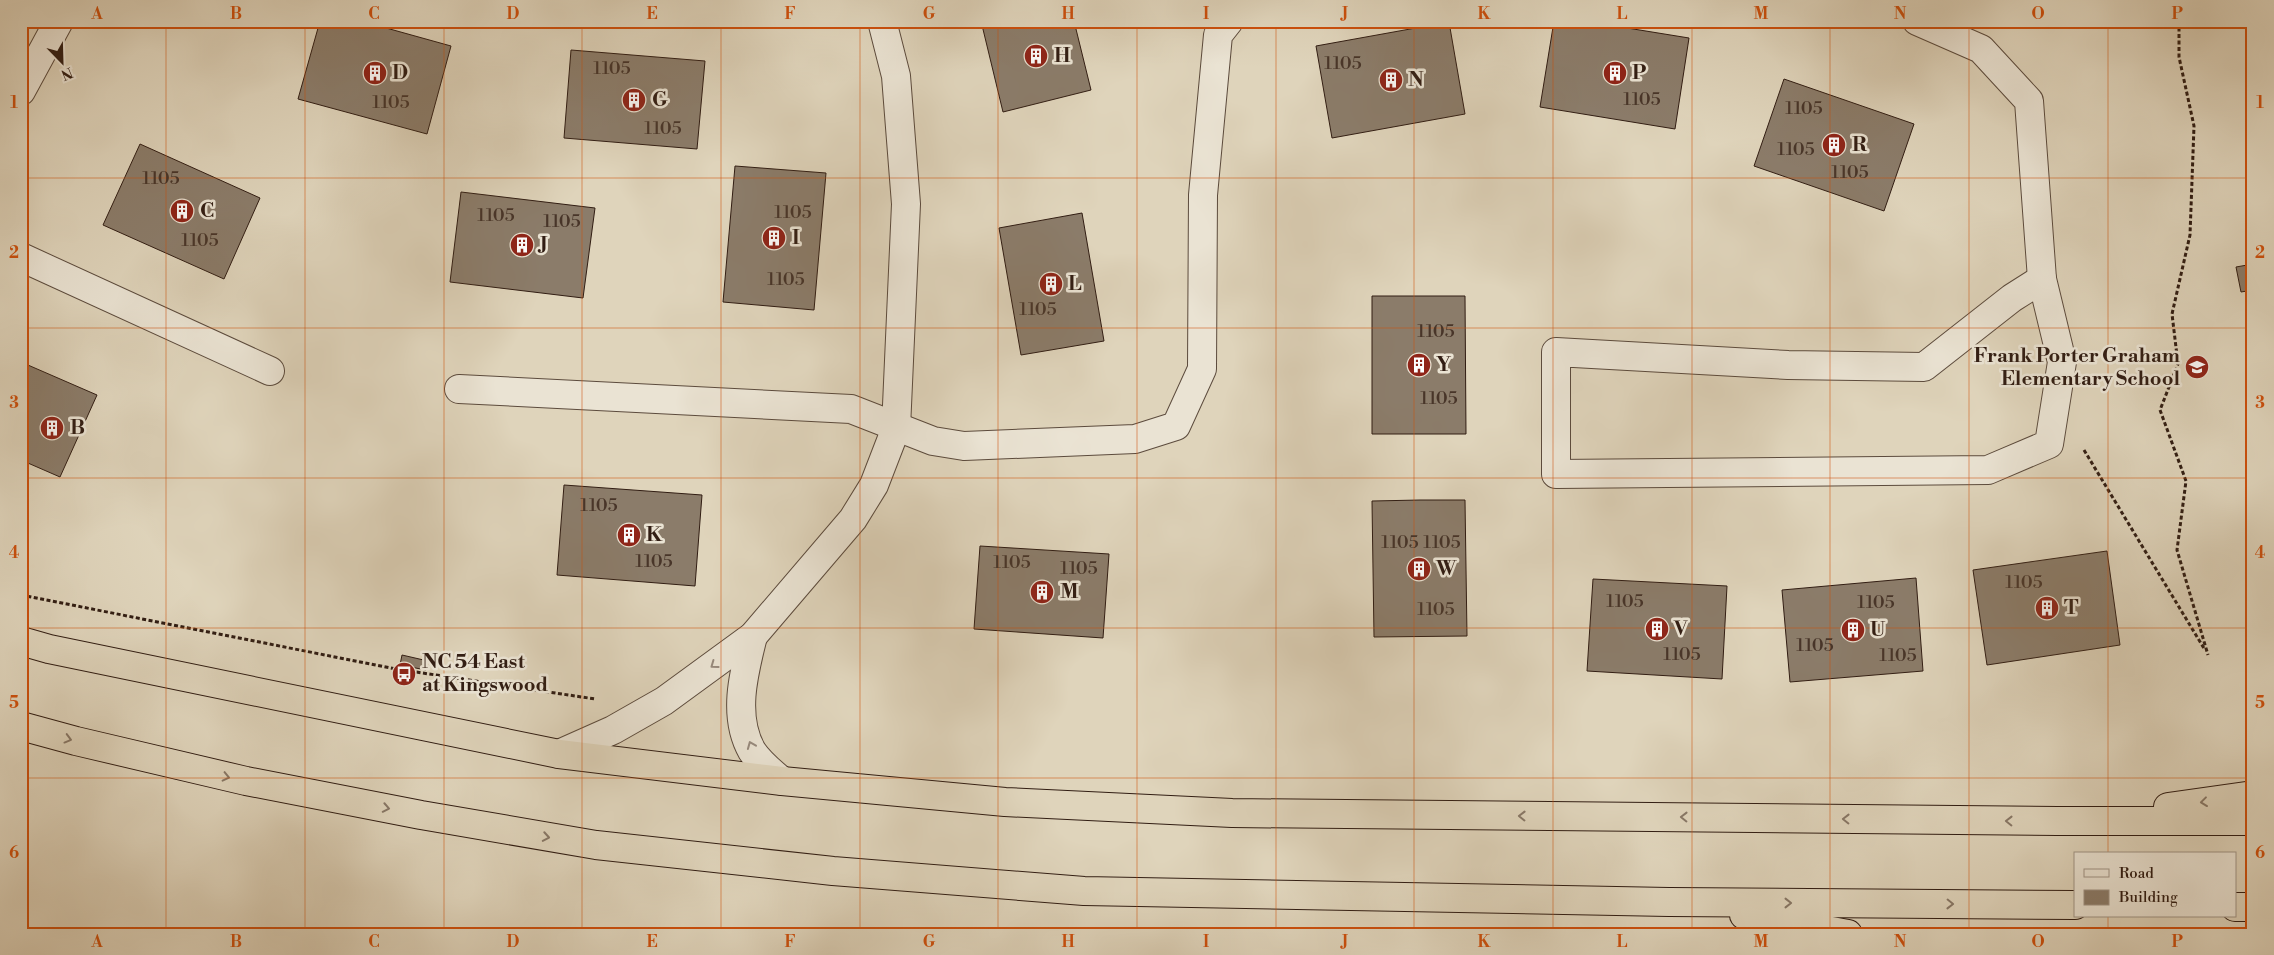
<svg xmlns="http://www.w3.org/2000/svg" width="2274" height="955" font-family="'Libre Bodoni',serif">
<rect width="100%" height="100%" fill="#dfd4bb"/>
<filter id="stains"><feTurbulence type="fractalNoise" baseFrequency=".004" numOctaves="4"/><feColorMatrix values="0 0 0 0 .2 0 0 0 0 .09 0 0 0 0 .02 0 0 0 .5 -.17"/></filter>
<radialGradient id="worn" r=".72"><stop offset=".6" stop-color="#630" stop-opacity="0"/><stop offset="1" stop-color="#630" stop-opacity=".3"/></radialGradient>
<g fill="#8b7c6a" stroke="#311d13">
<polygon points="320,21 361,21 451,46 427,134 298,99"/>
<polygon points="981,21 1074,21 1091,90 1003,112"/>
<polygon points="1554,21 1584,21 1689,38 1675,129 1540,107"/>
<polygon points="1449,22 1465,114 1332,138 1316,46"/>
<polygon points="571,50 705,61 697,149 564,138"/>
<polygon points="1784,79 1914,124 1884,211 1754,166"/>
<polygon points="140,144 260,198 224,279 103,225"/>
<polygon points="735,166 826,173 814,310 723,302"/>
<polygon points="461,192 595,208 583,298 450,282"/>
<polygon points="1082,213 1104,341 1021,355 999,228"/>
<polygon points="2253,264 2253,290 2241,292 2236,267"/>
<polygon points="1372,296 1465,296 1466,434 1372,434"/>
<polygon points="21,362 97,395 60,477 21,460"/>
<polygon points="564,485 702,495 695,586 557,575"/>
<polygon points="1420,500 1465,500 1467,636 1374,637 1372,501"/>
<polygon points="980,546 1109,554 1103,638 974,629"/>
<polygon points="2107,551 2120,645 1987,665 1973,570"/>
<polygon points="1916,578 1923,671 1790,682 1782,590"/>
<polygon points="1593,579 1727,586 1722,679 1587,671"/>
<polygon points="402,655 428,661 426,670 400,665"/>
</g>
<g fill="none" stroke-linecap="round" stroke-linejoin="round">
<g stroke="#5c4b3d" stroke-width="30">
<g id="minor">
<polyline points="1917,21 1981,49 2029,101 2042,279"/>
<polyline points="21,91 59,21"/>
<polyline points="21,257 270,371"/>
<polygon points="2042,279 2062,362 2049,444 1988,470 1556,474 1556,352 1788,365 1924,367 2012,298"/>
<polyline points="459,389 851,409 933,441 964,446 1135,439 1176,426 1202,369 1203,195 1218,35 1229,21"/>
<path d="M753,636c-9,36 -21,80 -1,115 8,12 19,21 30,30"/>
<polyline points="559,754 613,730 664,701 753,636 853,519 874,485 896,428 906,204 896,76 882,21"/>
</g>
</g>
<g stroke="#311d13" stroke-width="30">
<g id="highway">
<polyline points="21,641 49,649 559,754 782,781 1005,802 1232,813 2058,821 2253,821"/>
<polyline points="21,726 76,741 246,781 421,815 596,845 833,871 1084,891 1669,902 2075,905"/>
<polyline points="2168,807 2253,795"/>
<polyline points="2235,907 2253,907"/>
<polyline points="1744,915 1848,934"/>
</g>
</g>
<g stroke="#311d13" stroke-width="3" stroke-dasharray="4 2.5" stroke-linecap="butt">
<polyline points="2179,21 2179,57 2194,126 2190,235 2172,314 2178,364 2160,410 2186,481 2177,550 2208,655"/>
<polyline points="2084,450 2205,650"/>
<polyline points="21,595 396,669 595,699"/>
</g>
<use href="#minor" stroke="#eae3d3" stroke-width="28"/>
<use href="#highway" stroke="#dfd4bb" stroke-width="28"/>
</g>
<defs><path id="oneway-chevron" d="M-2-3.5L2.5 0L-2 3.5" fill="none" stroke-width="1.6" stroke-linecap="round" stroke-linejoin="round" transform="scale(1.25)"/></defs>
<g stroke="#978a7d">
<use href="#oneway-chevron" transform="translate(714 665) rotate(144)"/>
<use href="#oneway-chevron" transform="translate(751 745) rotate(-112)"/>
</g>
<g stroke="#887867">
<use href="#oneway-chevron" transform="translate(68 739) rotate(15)"/>
<use href="#oneway-chevron" transform="translate(226 777) rotate(13)"/>
<use href="#oneway-chevron" transform="translate(2204 802) rotate(173)"/>
<use href="#oneway-chevron" transform="translate(386 808) rotate(11)"/>
<use href="#oneway-chevron" transform="translate(1522 816) rotate(-179)"/>
<use href="#oneway-chevron" transform="translate(1684 817) rotate(-179)"/>
<use href="#oneway-chevron" transform="translate(1846 819) rotate(-179)"/>
<use href="#oneway-chevron" transform="translate(2009 821) rotate(-179)"/>
<use href="#oneway-chevron" transform="translate(546 837) rotate(10)"/>
<use href="#oneway-chevron" transform="translate(1788 903)"/>
<use href="#oneway-chevron" transform="translate(1950 904) rotate(1)"/>
</g>
<path fill="none" stroke="#cd500d" stroke-width="1" stroke-opacity="0.55" d="M166,21v913M305,21v913M444,21v913M582,21v913M721,21v913M860,21v913M998,21v913M1137,21v913M1276,21v913M1414,21v913M1553,21v913M1692,21v913M1830,21v913M1969,21v913M2108,21v833M21,178h2232M21,328h2232M21,478h2232M21,628h2232M21,778h2232M2108,916v18"/>
<defs>
<g id="building-disc" transform="scale(1.25)"><circle r="9.5" fill="#8f2418" stroke="#eae3d3"/><path d="M-4-6H4V6H1V3H-1V6H-4ZM-2.5-4.3h1.7v1.8h-1.7ZM.8-4.3h1.7v1.8H.8ZM-2.5-1h1.7V.8h-1.7ZM.8-1h1.7V.8H.8Z" fill="#fff"/></g>
<g id="school-disc" transform="scale(1.25)"><circle r="9.5" fill="#8f2418" stroke="#eae3d3"/><path d="M0-5L7-2L0 1L-7-2ZM-4 1L0 2.5L4 1V4Q0 6-4 4Z" fill="#fff"/></g>
<g id="bus-disc" transform="scale(1.25)"><circle r="9.5" fill="#8f2418" stroke="#eae3d3"/><path d="M-5-6H5V4H4V6H2V4H-2V6H-4V4H-5ZM-3.5-4V0h7V-4ZM-3.5 1.2v1.5H-2V1.2ZM2 1.2v1.5H3.5V1.2Z" fill="#fff"/></g>
</defs>
<g fill-rule="evenodd">
<use href="#building-disc" x="1036" y="56"/>
<use href="#building-disc" x="375" y="73"/>
<use href="#building-disc" x="1615" y="73"/>
<use href="#building-disc" x="1391" y="80"/>
<use href="#building-disc" x="634" y="100"/>
<use href="#building-disc" x="1834" y="145"/>
<use href="#building-disc" x="182" y="211"/>
<use href="#building-disc" x="774" y="238"/>
<use href="#building-disc" x="522" y="245"/>
<use href="#building-disc" x="1051" y="284"/>
<use href="#building-disc" x="1419" y="365"/>
<use href="#school-disc" x="2197" y="367"/>
<use href="#building-disc" x="52" y="428"/>
<use href="#building-disc" x="629" y="535"/>
<use href="#building-disc" x="1419" y="569"/>
<use href="#building-disc" x="1042" y="592"/>
<use href="#building-disc" x="2047" y="608"/>
<use href="#building-disc" x="1657" y="629"/>
<use href="#building-disc" x="1853" y="630"/>
<use href="#bus-disc" x="404" y="674"/>
</g>
<g text-anchor="middle" dominant-baseline="central" stroke-width="5" stroke-linejoin="round" paint-order="stroke">
<g font-size="18" fill="#483529">
<text x="1343" y="63">1105</text>
<text x="612" y="68">1105</text>
<text x="1642" y="99">1105</text>
<text x="391" y="102">1105</text>
<text x="1804" y="108">1105</text>
<text x="663" y="128">1105</text>
<text x="1796" y="149">1105</text>
<text x="1850" y="172">1105</text>
<text x="161" y="178">1105</text>
<text x="793" y="212">1105</text>
<text x="496" y="215">1105</text>
<text x="562" y="221">1105</text>
<text x="200" y="240">1105</text>
<text x="786" y="279">1105</text>
<text x="1038" y="309">1105</text>
<text x="1436" y="331">1105</text>
<text x="1439" y="398">1105</text>
<text x="599" y="505">1105</text>
<text x="1400" y="542">1105</text>
<text x="1442" y="542">1105</text>
<text x="654" y="561">1105</text>
<text x="1012" y="562">1105</text>
<text x="1079" y="568">1105</text>
<text x="2024" y="582">1105</text>
<text x="1625" y="601">1105</text>
<text x="1876" y="602">1105</text>
<text x="1436" y="609">1105</text>
<text x="1815" y="645">1105</text>
<text x="1682" y="654">1105</text>
<text x="1898" y="655">1105</text>
</g>
<g font-size="20" font-weight="bold" fill="#311d13" stroke="#eae3d3" text-anchor="start">
<text x="1054" y="56">H</text>
<text x="392" y="73">D</text>
<text x="1632" y="73">P</text>
<text x="1408" y="80">N</text>
<text x="652" y="100">G</text>
<text x="1852" y="145">R</text>
<text x="200" y="211">C</text>
<text x="792" y="238">I</text>
<text x="540" y="245">J</text>
<text x="1068" y="284">L</text>
<text x="2180" y="356" text-anchor="end">Frank Porter Graham<tspan x="2180" dy="23">Elementary School</tspan></text>
<text x="1436" y="365">Y</text>
<text x="70" y="428">B</text>
<text x="646" y="535">K</text>
<text x="1436" y="569">W</text>
<text x="1060" y="592">M</text>
<text x="2064" y="608">T</text>
<text x="1674" y="629">V</text>
<text x="1870" y="630">U</text>
<text x="422" y="662">NC 54 East<tspan x="422" dy="23">at Kingswood</tspan></text>
</g>
</g>
<rect width="2274" height="955" fill="none" stroke="#dfd4bb" stroke-width="55"/>
<rect x="2074" y="852" width="162" height="65" fill="#eae3d3" stroke="#a09486"/>
<rect x="2084" y="869" width="25" height="8" fill="#eae3d3" stroke="#a09486"/>
<text x="2119" y="878" font-size="15" fill="#311d13">Road</text>
<rect x="2084" y="890" width="25" height="15" fill="#8b7c6a" stroke="#a09486"/>
<text x="2119" y="902" font-size="15" fill="#311d13">Building</text>
<g transform="translate(62 62) rotate(157)" stroke="#eae3d3" stroke-width="4" paint-order="stroke">
<path d="M0-4L9 19L0 12L-9 19Z" fill="#311d13"/>
<text y="-8" font-size="14" font-weight="bold" text-anchor="middle" fill="#311d13">N</text>
</g>
<rect x="28" y="28" width="2218" height="900" fill="none" stroke="#cd500d" stroke-width="2"/>
<g font-size="16" text-anchor="middle" font-weight="bold" fill="#cd500d">
<text x="97" y="19">A</text>
<text x="236" y="19">B</text>
<text x="374" y="19">C</text>
<text x="513" y="19">D</text>
<text x="652" y="19">E</text>
<text x="790" y="19">F</text>
<text x="929" y="19">G</text>
<text x="1068" y="19">H</text>
<text x="1206" y="19">I</text>
<text x="1345" y="19">J</text>
<text x="1484" y="19">K</text>
<text x="1622" y="19">L</text>
<text x="1761" y="19">M</text>
<text x="1900" y="19">N</text>
<text x="2038" y="19">O</text>
<text x="2177" y="19">P</text>
<text x="14" y="108">1</text>
<text x="2260" y="108">1</text>
<text x="14" y="258">2</text>
<text x="2260" y="258">2</text>
<text x="14" y="408">3</text>
<text x="2260" y="408">3</text>
<text x="14" y="558">4</text>
<text x="2260" y="558">4</text>
<text x="14" y="708">5</text>
<text x="2260" y="708">5</text>
<text x="14" y="858">6</text>
<text x="2260" y="858">6</text>
<text x="97" y="947">A</text>
<text x="236" y="947">B</text>
<text x="374" y="947">C</text>
<text x="513" y="947">D</text>
<text x="652" y="947">E</text>
<text x="790" y="947">F</text>
<text x="929" y="947">G</text>
<text x="1068" y="947">H</text>
<text x="1206" y="947">I</text>
<text x="1345" y="947">J</text>
<text x="1484" y="947">K</text>
<text x="1622" y="947">L</text>
<text x="1761" y="947">M</text>
<text x="1900" y="947">N</text>
<text x="2038" y="947">O</text>
<text x="2177" y="947">P</text>
</g>
<rect width="100%" height="100%" filter="url(#stains)"/>
<rect width="100%" height="100%" fill="url(#worn)"/>
</svg>
